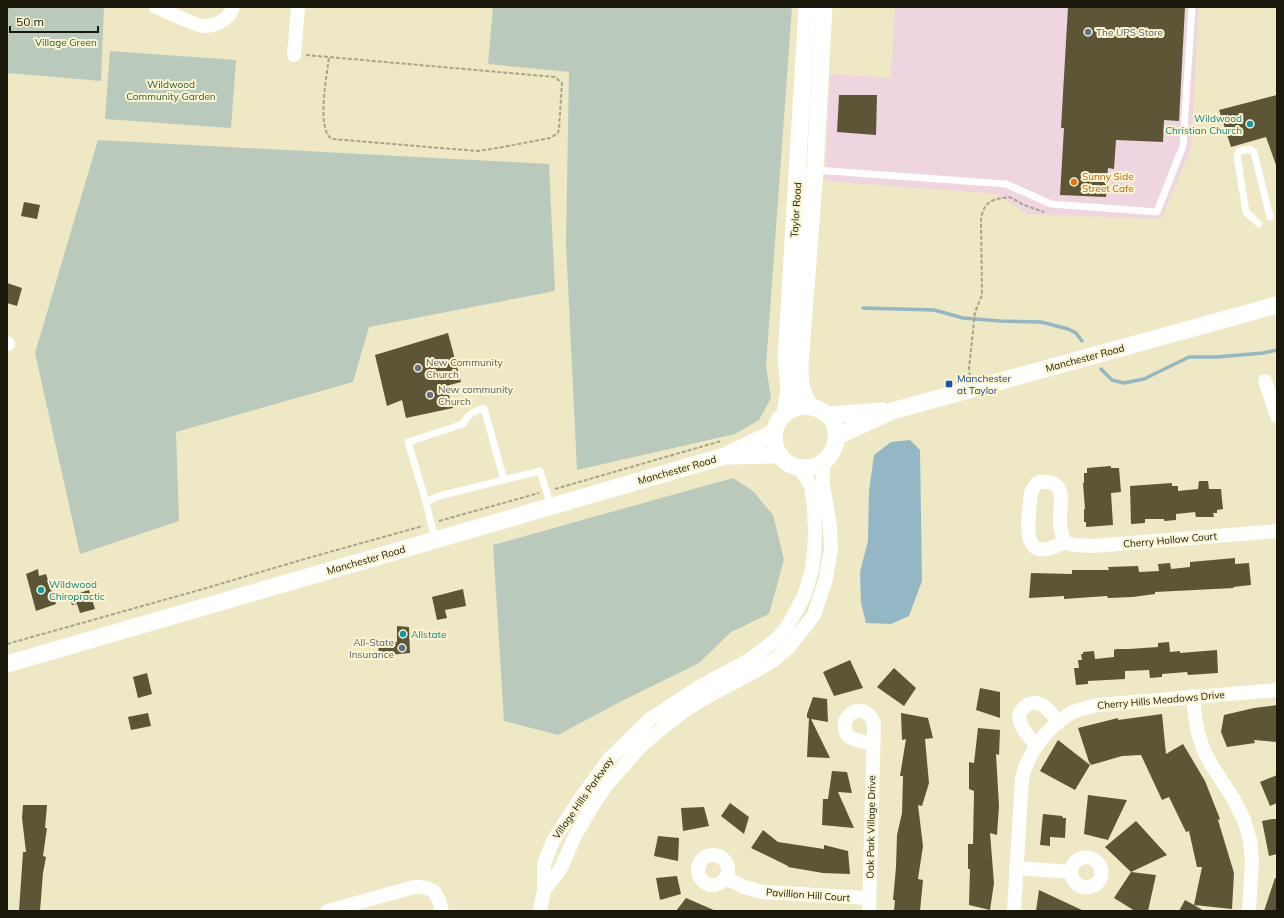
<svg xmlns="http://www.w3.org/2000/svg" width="1284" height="918" font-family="Mulish,sans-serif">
<rect width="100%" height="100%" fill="#eee8c4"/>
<polygon fill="#eed5df" points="895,7 1199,7 1191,148 1161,219 1027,214 997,194 825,181 830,74 891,78"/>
<g fill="#b9cabc">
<polygon points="7,7 104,7 101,81 7,73"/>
<polygon points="493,7 792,7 766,366 771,398 759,420 735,434 577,470 566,244 569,72 488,64"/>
<polygon points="110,51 236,60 231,128 105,119"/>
<polygon points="98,140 549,164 555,291 369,327 353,382 176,432 179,521 80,554 35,353"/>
<polygon points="733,478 753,491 773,515 784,560 769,614 731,632 699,663 620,702 558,735 504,721 493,545"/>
</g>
<polygon fill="#93b7c5" points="910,440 920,450 922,581 909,616 891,624 866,623 861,603 860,572 868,541 869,491 874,455 891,442"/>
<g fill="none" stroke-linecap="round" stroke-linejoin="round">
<g stroke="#93b7c5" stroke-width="3.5">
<polyline points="863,308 934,310 963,318 1000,321 1041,322 1068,329 1076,333 1082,341"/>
<polyline points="1101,369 1112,380 1124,383 1144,379 1189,357 1217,357 1263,353 1277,350"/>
</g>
</g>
<g fill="#5c5637">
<polygon points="1068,7 1185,7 1179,121 1164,120 1163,142 1116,140 1114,169 1108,168 1106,197 1060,195 1064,128 1061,128"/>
<polygon points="839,95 877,95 876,135 837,132"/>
<polygon points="1277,95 1277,165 1276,165 1266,137 1231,147 1219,110"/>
<polygon points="24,202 40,205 37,219 21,216"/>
<polygon points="7,283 22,288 17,306 7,303"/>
<polygon points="448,333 461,382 446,386 453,408 406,418 402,400 387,406 375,355"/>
<polygon points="1111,466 1111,468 1119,468 1121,492 1111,493 1113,525 1086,527 1086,522 1084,522 1084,509 1085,509 1083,483 1084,483 1084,473 1087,473 1087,468"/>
<polygon points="1199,481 1208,481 1209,489 1221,489 1223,509 1217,510 1217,513 1213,513 1214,517 1196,517 1195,512 1176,514 1176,520 1164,521 1164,519 1145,519 1145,523 1131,524 1130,486 1172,483 1172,486 1178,486 1178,491 1198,489"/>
<polygon points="1235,558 1235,564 1249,563 1251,585 1233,587 1234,588 1155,592 1155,594 1133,597 1108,598 1107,596 1064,599 1064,596 1029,598 1031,573 1072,574 1072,570 1109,570 1108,567 1138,566 1139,572 1159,571 1158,564 1170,563 1171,569 1190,567 1190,562"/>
<polygon points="38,569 39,576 46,574 56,604 36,611 26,574"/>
<polygon points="463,589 466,606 445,610 447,618 437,620 432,597"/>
<polygon points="89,590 95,609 80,613 77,604 72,605 70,596"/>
<polygon points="397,626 409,627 410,653 379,656 378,643 397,642"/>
<polygon points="1169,642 1170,652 1180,651 1180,653 1217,650 1218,673 1188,675 1187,672 1162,674 1162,677 1150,678 1149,670 1125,671 1125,679 1088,681 1088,684 1076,685 1074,668 1079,668 1078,660 1082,660 1081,654 1083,654 1083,652 1094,651 1095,659 1114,657 1114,650 1116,649 1129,649 1158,647 1158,643"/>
<polygon points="850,660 863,688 834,696 823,672"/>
<polygon points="894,668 916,688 904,706 877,687"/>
<polygon points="147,673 152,694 138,698 133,677"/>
<polygon points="980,688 1000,692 1000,718 976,710"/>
<polygon points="813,697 827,699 828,722 811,719 830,758 807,757 809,718 807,718 807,714"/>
<polygon points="1277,705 1277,742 1254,740 1255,743 1227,747 1221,732 1224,715 1254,708"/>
<polygon points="148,713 151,726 131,730 128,717"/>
<polygon points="901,713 928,718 933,738 925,739 929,783 922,806 918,805 923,846 918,879 923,880 920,911 894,911 895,900 893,900 896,867 897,835 902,813 903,776 900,776 906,739 902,740"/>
<polygon points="1162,714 1166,754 1183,744 1205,781 1220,819 1218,820 1234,873 1232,909 1194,905 1202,867 1197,867 1189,831 1186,832 1169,797 1162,800 1141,755 1122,756 1091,765 1091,762 1090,765 1078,728 1118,718 1118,720"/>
<polygon points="978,728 1000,730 999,755 996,754 999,806 997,835 990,833 994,883 990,910 969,905 970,869 968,869 968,844 973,844 974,791 969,789 969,762 974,763"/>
<polygon points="1058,740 1090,765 1075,790 1040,771"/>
<polygon points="832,771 847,772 852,793 838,792 854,828 822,825 823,799 828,799"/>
<polygon points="1277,775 1277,803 1270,806 1260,782"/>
<polygon points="1088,795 1127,800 1108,840 1084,834"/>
<polygon points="730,803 749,817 744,834 721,816"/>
<polygon points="23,805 47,805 45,828 47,828 43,856 46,857 43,873 40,911 19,911 23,852 26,852 22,818"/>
<polygon points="704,807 709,826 683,831 681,808"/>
<polygon points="1043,814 1062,816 1063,818 1066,818 1065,838 1050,837 1050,846 1040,845"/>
<polygon points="1272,819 1277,819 1277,854 1269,856 1262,821"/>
<polygon points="1136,821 1167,855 1131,872 1105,847"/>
<polygon points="763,830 778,842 824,849 824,845 848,851 850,874 823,873 788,867 788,866 751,848"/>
<polygon points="658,836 679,838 678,861 654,856"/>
<polygon points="1131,872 1156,875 1148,911 1135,911 1114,898"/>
<polygon points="677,876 681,894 660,900 656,878"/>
<polygon points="1275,878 1277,879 1277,911 1264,911"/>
<polygon points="1039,890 1084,911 1036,911"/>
<polygon points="686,898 716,911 676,911"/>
<polygon points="1185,900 1194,905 1204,911 1179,911"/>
</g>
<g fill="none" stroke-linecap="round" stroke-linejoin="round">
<g stroke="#a9a488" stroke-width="2" stroke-dasharray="4 2" stroke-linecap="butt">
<polyline points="7,8 11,7"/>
<path d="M306,55l249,22 7,6 -3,46 -1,4 -8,5 -47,9 -25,4 -146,-12c-16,-9 -5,-64 -3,-82"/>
<path d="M970,376l-1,-8 6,-56 7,-17 -1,-74c2,-20 11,-22 29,-24l14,8 20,7"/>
<polyline points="555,489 721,441"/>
<polyline points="439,521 539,493"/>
<polyline points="7,644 203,589 308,558 423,526"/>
</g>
<g stroke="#fff" stroke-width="7">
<polyline points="798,170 815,170 1006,184 1051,204 1157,212 1183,146 1192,7"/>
<polyline points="1259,224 1246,212 1237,156 1239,151 1250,149 1254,152 1270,217"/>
<path d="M426,502l-18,-60 55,-18c6,-11 10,-12 21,-16l20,72"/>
<polyline points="435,540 426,502 439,496 540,471 551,506"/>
</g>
<g stroke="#fff" stroke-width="14">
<path d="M156,7c8,3 41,19 47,19 13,0 26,-6 30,-19"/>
<polyline points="294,55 298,7"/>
<polyline points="7,343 8,344"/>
<polyline points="1265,381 1277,416"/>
<path d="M1064,542c-2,-7 -4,-14 -4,-21 -1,-12 6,-31 -7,-38 -4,-1 -8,-2 -13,-1 -5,2 -7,6 -9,11 -3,28 -12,75 33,49l10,3 19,1 184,-15"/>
<polyline points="1193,696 1195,716 1198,733 1204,751 1212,766 1233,798 1244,820 1250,840 1252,862 1249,911"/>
<path d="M1036,745c-5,-7 -14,-14 -16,-23 -4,-12 9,-22 20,-18 8,3 13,12 18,18"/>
<circle cx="713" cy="870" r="15"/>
<path d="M1016,868l55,4c3,24 35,17 30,-3 -1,-4 -4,-8 -8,-10 -10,-5 -21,2 -22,13"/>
<polyline points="726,878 744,887 762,892 869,898"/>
<polyline points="544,890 560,870 576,834 591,808 606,786 640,747 660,730 680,714 703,699 759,669 774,660 789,647 814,615 826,579 831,548 830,527 823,484 823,462"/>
<path d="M328,911l86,-24c20,-1 24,6 28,24"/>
<polyline points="540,911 544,890 544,864 553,841 578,802 609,759 650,719 696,689 751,659 779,637 789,624 804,596 812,570 814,553 815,531 814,507 811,486 799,467"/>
<path d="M869,911l5,-187c-5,-16 -21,-18 -29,-3 -3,20 13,19 28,23"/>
<path d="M1014,911l8,-133c7,-27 25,-51 49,-65 8,-4 18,-6 27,-8l179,-15"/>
</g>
<g stroke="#fff" stroke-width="17">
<path d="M803,406c12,0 29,7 32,20 6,19 -8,41 -28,42 -39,2 -47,-55 -4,-62z"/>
<path d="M810,406c-9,-15 -10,-22 -10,-40l15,-196 9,-163"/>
<polyline points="785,413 789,389 786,359 807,7"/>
<polyline points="827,415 882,411"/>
<polyline points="836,437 892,411 1277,305"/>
<polyline points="731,456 780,455"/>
<polyline points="7,664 725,456 774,432"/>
</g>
</g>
<g fill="#5c6f8a" stroke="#fcf5d1" stroke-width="1.5">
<circle cx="1088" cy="32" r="4"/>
<circle cx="402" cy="648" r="4"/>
</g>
<g fill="#0f9aa8" stroke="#fcf5d1" stroke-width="1.5">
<circle cx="1250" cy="124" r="4"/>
<circle cx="41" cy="590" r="4"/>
<circle cx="403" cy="634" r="4"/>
</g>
<circle fill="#e8710a" stroke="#fcf5d1" stroke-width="1.5" cx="1074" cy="182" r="4"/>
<g fill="#6b7280" stroke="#fcf5d1" stroke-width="1.5">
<circle cx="418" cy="368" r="4"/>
<circle cx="430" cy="395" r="4"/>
</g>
<rect fill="#1a4fb4" stroke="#fcf5d1" stroke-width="1.5" x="945" y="380" width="8" height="8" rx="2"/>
<g text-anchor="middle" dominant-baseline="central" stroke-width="4" stroke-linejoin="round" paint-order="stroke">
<g font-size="10" fill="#4e5e75" stroke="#fcf5d1" text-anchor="start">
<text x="1096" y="32">The UPS Store</text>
<text x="394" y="642" text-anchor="end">All-State<tspan x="394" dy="12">Insurance</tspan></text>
</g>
<g font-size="10" fill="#2d5938" stroke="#fcf5d1">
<text x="66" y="42">Village Green</text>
<text x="171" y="84">Wildwood<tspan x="171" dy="12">Community Garden</tspan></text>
</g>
<g font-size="10" fill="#0d838f" stroke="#fcf5d1" text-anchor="start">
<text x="1242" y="118" text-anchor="end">Wildwood<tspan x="1242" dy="12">Christian Church</tspan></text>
<text x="49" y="584">Wildwood<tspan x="49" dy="12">Chiropractic</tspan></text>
<text x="411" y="634">Allstate</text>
</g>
<g font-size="10" fill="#c56008" stroke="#fcf5d1" text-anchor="start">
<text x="1082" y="176">Sunny Side<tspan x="1082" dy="12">Street Cafe</tspan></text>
</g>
<g font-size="10" fill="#1a170b" stroke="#fcf5d1">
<text transform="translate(796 210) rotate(-86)">Taylor Road</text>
<text transform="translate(1085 358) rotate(-15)">Manchester Road</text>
<text transform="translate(677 470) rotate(-16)">Manchester Road</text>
<text transform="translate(1170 540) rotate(-5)">Cherry Hollow Court</text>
<text transform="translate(366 560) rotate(-16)">Manchester Road</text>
<text transform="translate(1161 700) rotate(-5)">Cherry Hills Meadows Drive</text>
<text transform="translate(583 798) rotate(-55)">Village Hills Parkway</text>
<text transform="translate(871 827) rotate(-89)">Oak Park Village Drive</text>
<text transform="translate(808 895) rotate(4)">Pavillion Hill Court</text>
</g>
<g font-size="10" fill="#5b616d" stroke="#fcf5d1" text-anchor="start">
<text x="426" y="362">New Community<tspan x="426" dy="12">Church</tspan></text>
<text x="438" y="389">New community<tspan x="438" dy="12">Church</tspan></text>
</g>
<g font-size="10" fill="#164399" stroke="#fcf5d1" text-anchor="start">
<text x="957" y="378">Manchester<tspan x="957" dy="12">at Taylor</tspan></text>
</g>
</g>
<rect width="1284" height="918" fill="none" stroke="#1a170b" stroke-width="16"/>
<path d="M10 26v6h88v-6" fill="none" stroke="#1a170b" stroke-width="2"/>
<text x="16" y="26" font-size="12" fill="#1a170b" stroke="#fcf5d1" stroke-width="3" paint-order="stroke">50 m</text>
</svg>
